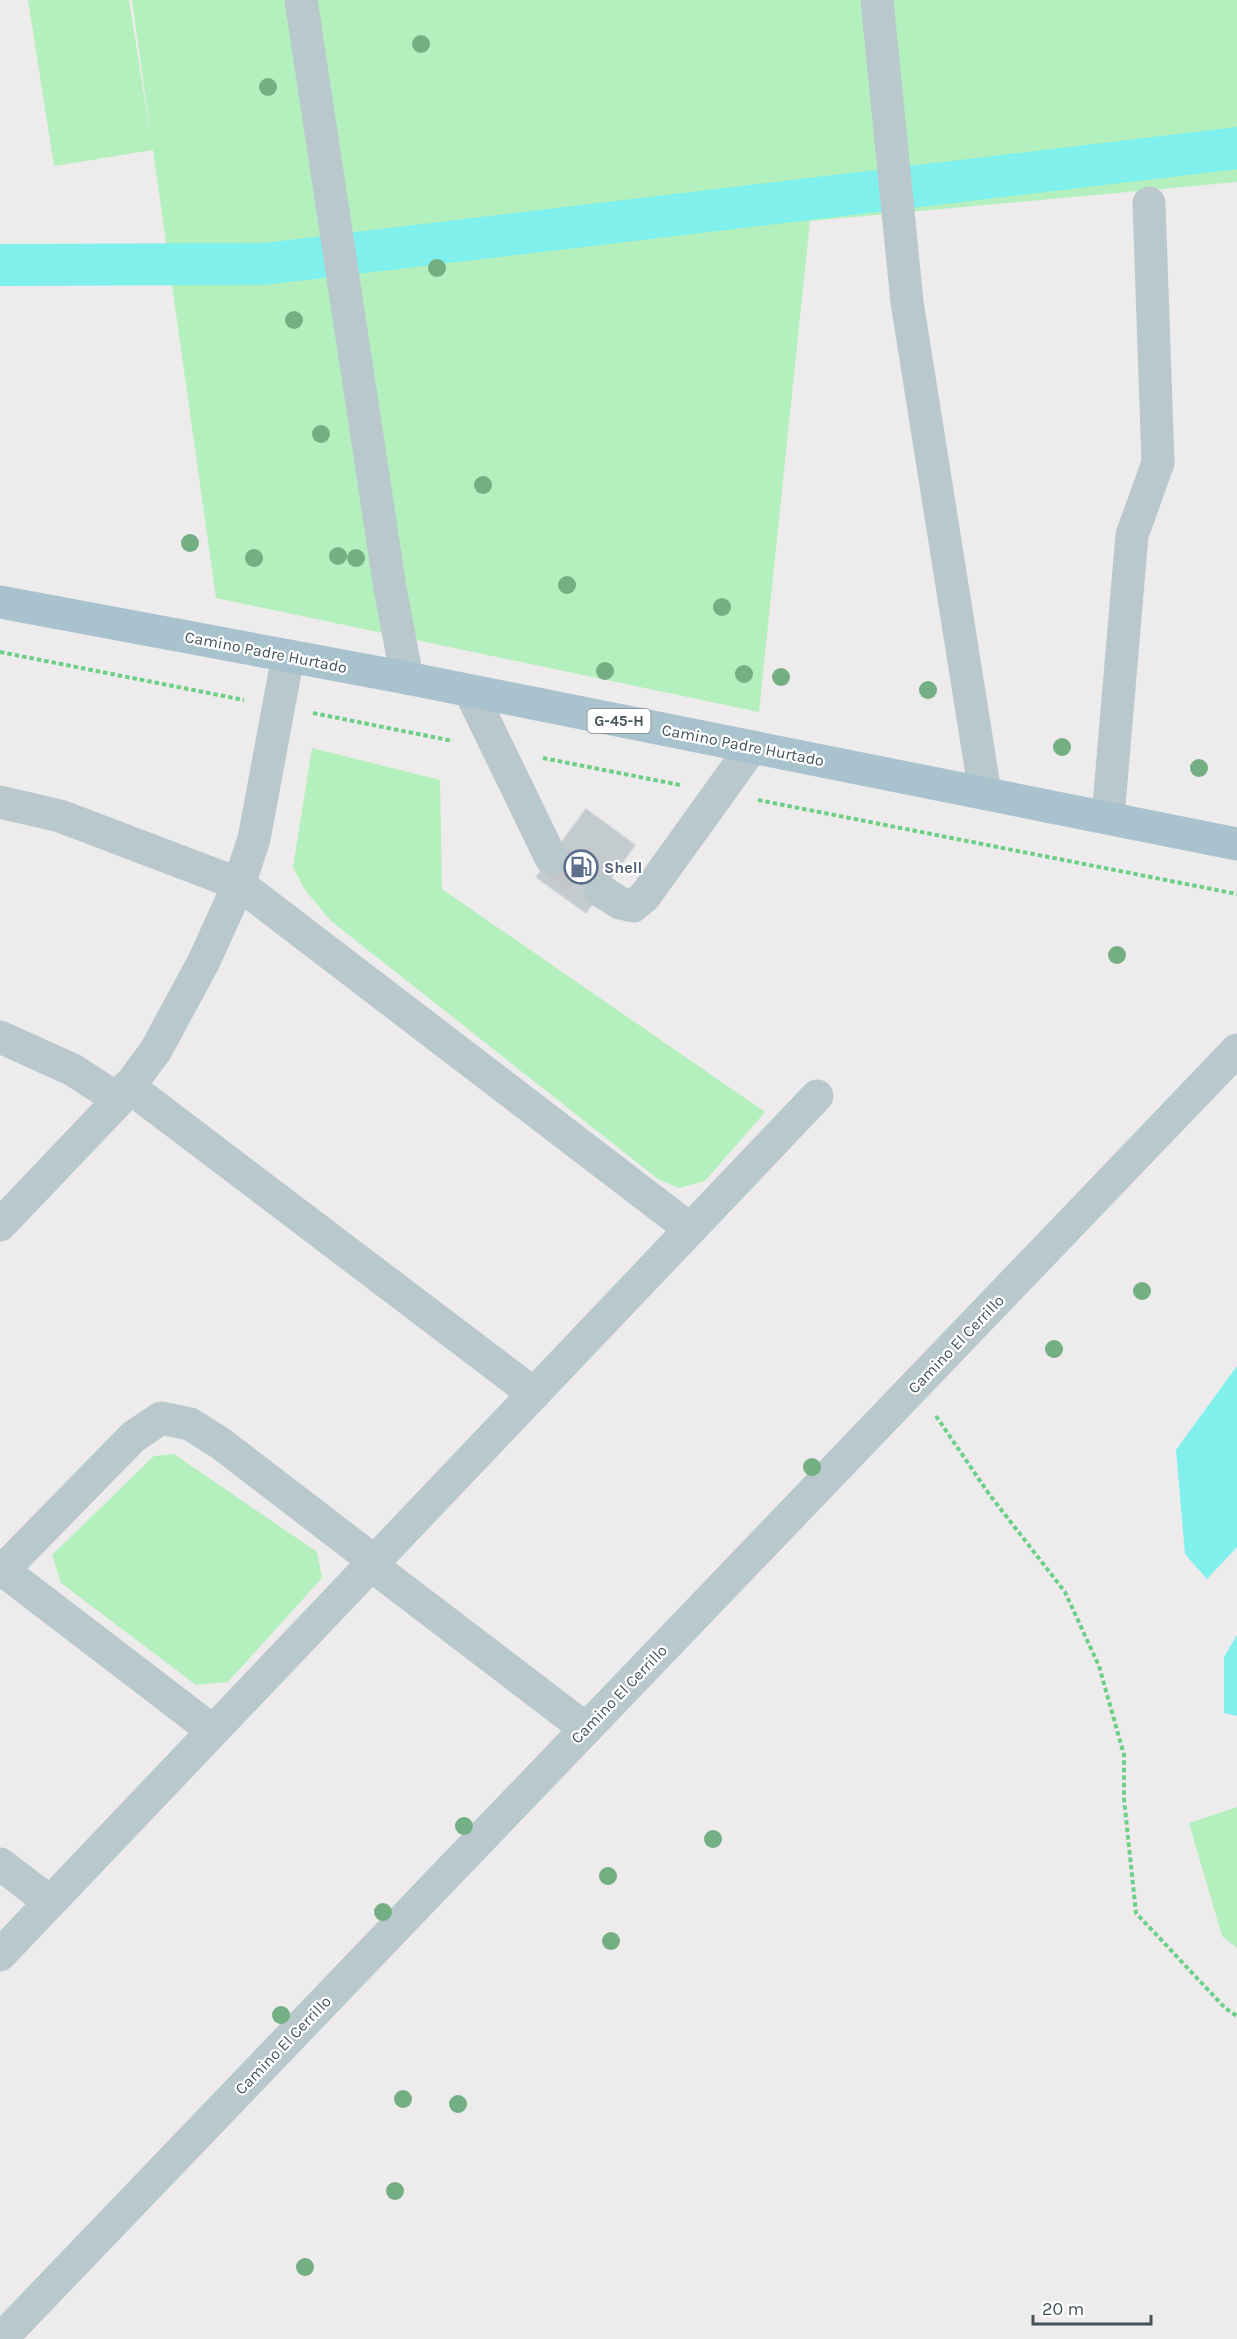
<svg xmlns="http://www.w3.org/2000/svg" width="1237" height="2339" viewBox="0 0 1237 2339" font-family="Karla,sans-serif">
<rect width="100%" height="100%" fill="#eeebec"/>
<!-- green -->
<g fill="#b4f0bd">
<polygon points="28,0 129,0 152,145 132,0 1237,0 1237,182 810,221 759,712 216,598 153,150 54,166"/>
<polygon points="312,748 440,780 442,889 765,1112 705,1181 679,1188 658,1179 331,921 305,890 293,867"/>
<polygon points="174,1454 317,1552 322,1578 228,1682 196,1685 61,1583 52,1555 154,1456"/>
<polygon points="1237,1807 1237,1948 1222,1936 1189,1823"/>
</g>
<!-- water -->
<g fill="#7ff0ec">
<polygon points="1237,1366 1237,1547 1207,1579 1185,1554 1176,1450"/>
<polygon points="1237,1635 1237,1716 1224,1713 1224,1657"/>
</g>
<g fill="none" stroke-linecap="round" stroke-linejoin="round">
<!-- canal -->
<polyline stroke="#7ff0ec" stroke-width="42" points="0,265 264,264 1237,148"/>
</g>
<!-- building -->
<polygon fill="#c4cbcf" stroke="#ced3d7" stroke-width="1.5" points="586,809 635,845 586,913 536,877"/>
<g fill="none" stroke-linecap="round" stroke-linejoin="round">
<!-- minor-tunnel -->
<polyline stroke="#c3c5c7" stroke-width="33" stroke-dasharray="33 16" stroke-linecap="butt" points="551,858 601,891"/>
<!-- path -->
<g stroke="#6bd086" stroke-width="4" stroke-dasharray="4.5 3" stroke-linecap="butt">
<polyline points="0,652 244,700"/>
<polyline points="313,713 453,741"/>
<polyline points="543,758 680,785"/>
<polyline points="758,800 1237,894"/>
<polyline points="936,1416 989,1494 1065,1592 1099,1666 1124,1755 1124,1799 1136,1913 1225,2008 1237,2016"/>
</g>
<!-- minor -->
<g stroke="#b8c8cc" stroke-width="33">
<polyline points="301,0 390,588 407,678"/>
<polyline points="877,0 907,302 985,793"/>
<polyline points="470,691 551,858"/>
<polyline points="0,802 60,816 239,884 690,1229"/>
<polyline points="1108,817 1132,535 1158,463 1149,203"/>
<polyline points="601,891 620,903 633,906 645,896 752,747"/>
<polyline points="0,1037 73,1070 119,1100"/>
<polyline points="128,1086 534,1394"/>
<polyline points="0,1225 119,1100 156,1050 204,961 239,884 254,839 288,656"/>
<polyline points="371,1565 586,1729"/>
<polyline points="0,1568 213,1731"/>
<polyline points="3,1570 133,1437 161,1418 190,1424 220,1443 374,1561"/>
<polyline points="0,1864 50,1902"/>
<polyline points="0,1955 817,1096"/>
<polyline points="1,2339 1237,1050"/>
</g>
<!-- major -->
<polyline stroke="#a8c3cd" stroke-width="33" points="0,602 407,678 1237,844"/>
</g>
<!-- trees -->
<g fill="#74ae83">
<circle cx="421" cy="44" r="9"/>
<circle cx="268" cy="87" r="9"/>
<circle cx="437" cy="268" r="9"/>
<circle cx="294" cy="320" r="9"/>
<circle cx="321" cy="434" r="9"/>
<circle cx="483" cy="485" r="9"/>
<circle cx="190" cy="543" r="9"/>
<circle cx="338" cy="556" r="9"/>
<circle cx="254" cy="558" r="9"/>
<circle cx="356" cy="558" r="9"/>
<circle cx="567" cy="585" r="9"/>
<circle cx="722" cy="607" r="9"/>
<circle cx="605" cy="671" r="9"/>
<circle cx="744" cy="674" r="9"/>
<circle cx="781" cy="677" r="9"/>
<circle cx="928" cy="690" r="9"/>
<circle cx="1062" cy="747" r="9"/>
<circle cx="1199" cy="768" r="9"/>
<circle cx="1117" cy="955" r="9"/>
<circle cx="1142" cy="1291" r="9"/>
<circle cx="1054" cy="1349" r="9"/>
<circle cx="812" cy="1467" r="9"/>
<circle cx="464" cy="1826" r="9"/>
<circle cx="713" cy="1839" r="9"/>
<circle cx="608" cy="1876" r="9"/>
<circle cx="383" cy="1912" r="9"/>
<circle cx="611" cy="1941" r="9"/>
<circle cx="281" cy="2015" r="9"/>
<circle cx="403" cy="2099" r="9"/>
<circle cx="458" cy="2104" r="9"/>
<circle cx="395" cy="2191" r="9"/>
<circle cx="305" cy="2267" r="9"/>
</g>
<!-- icons -->
<defs>
<symbol id="fuel-ring" viewBox="-11 -11 22 22"><circle r="9.5" fill="#fff" stroke="#5c6f8a" stroke-width="1.5"/><path d="M-5.5-6h7V0h2V4h1.3V-2.5L3-4.5l.8-.8L6-3V5H2.5V1h-1V6h-7ZM-4.2-4.7v3.2H.2V-4.7Z" fill="#5c6f8a"/></symbol>
</defs>
<g fill-rule="evenodd">
<use href="#fuel-ring" x="562" y="848" width="38" height="38"/>
</g>
<g text-anchor="middle" dominant-baseline="central" stroke-width="4.5" stroke-linejoin="round" paint-order="stroke">
<!-- shield labels -->
<rect fill="#fff" stroke="#7b878b" stroke-width="1.5" x="587.5" y="709" width="63" height="24" rx="4.5"/>
<g font-size="15" font-weight="bold" fill="#435459">
<text x="619" y="721">G-45-H</text>
</g>
<!-- street labels -->
<g font-size="16" fill="#435459" stroke="#fff">
<text transform="translate(266 652) rotate(11)">Camino Padre Hurtado</text>
<text transform="translate(743 745) rotate(11)">Camino Padre Hurtado</text>
<text transform="translate(956 1344) rotate(-46)">Camino El Cerrillo</text>
<text transform="translate(619 1694) rotate(-46)">Camino El Cerrillo</text>
<text transform="translate(283 2045) rotate(-46)">Camino El Cerrillo</text>
</g>
<!-- service labels -->
<g font-size="16" font-weight="bold" fill="#4e5e75" stroke="#fff" text-anchor="start">
<text x="604" y="867">Shell</text>
</g>
</g>
<!-- scale -->
<path d="M1033 2315v9h118v-9" fill="none" stroke="#435459" stroke-width="3"/>
<text x="1042" y="2315" font-size="18" fill="#435459" stroke="#ffffff" stroke-width="4.5" paint-order="stroke">20 m</text>
</svg>
